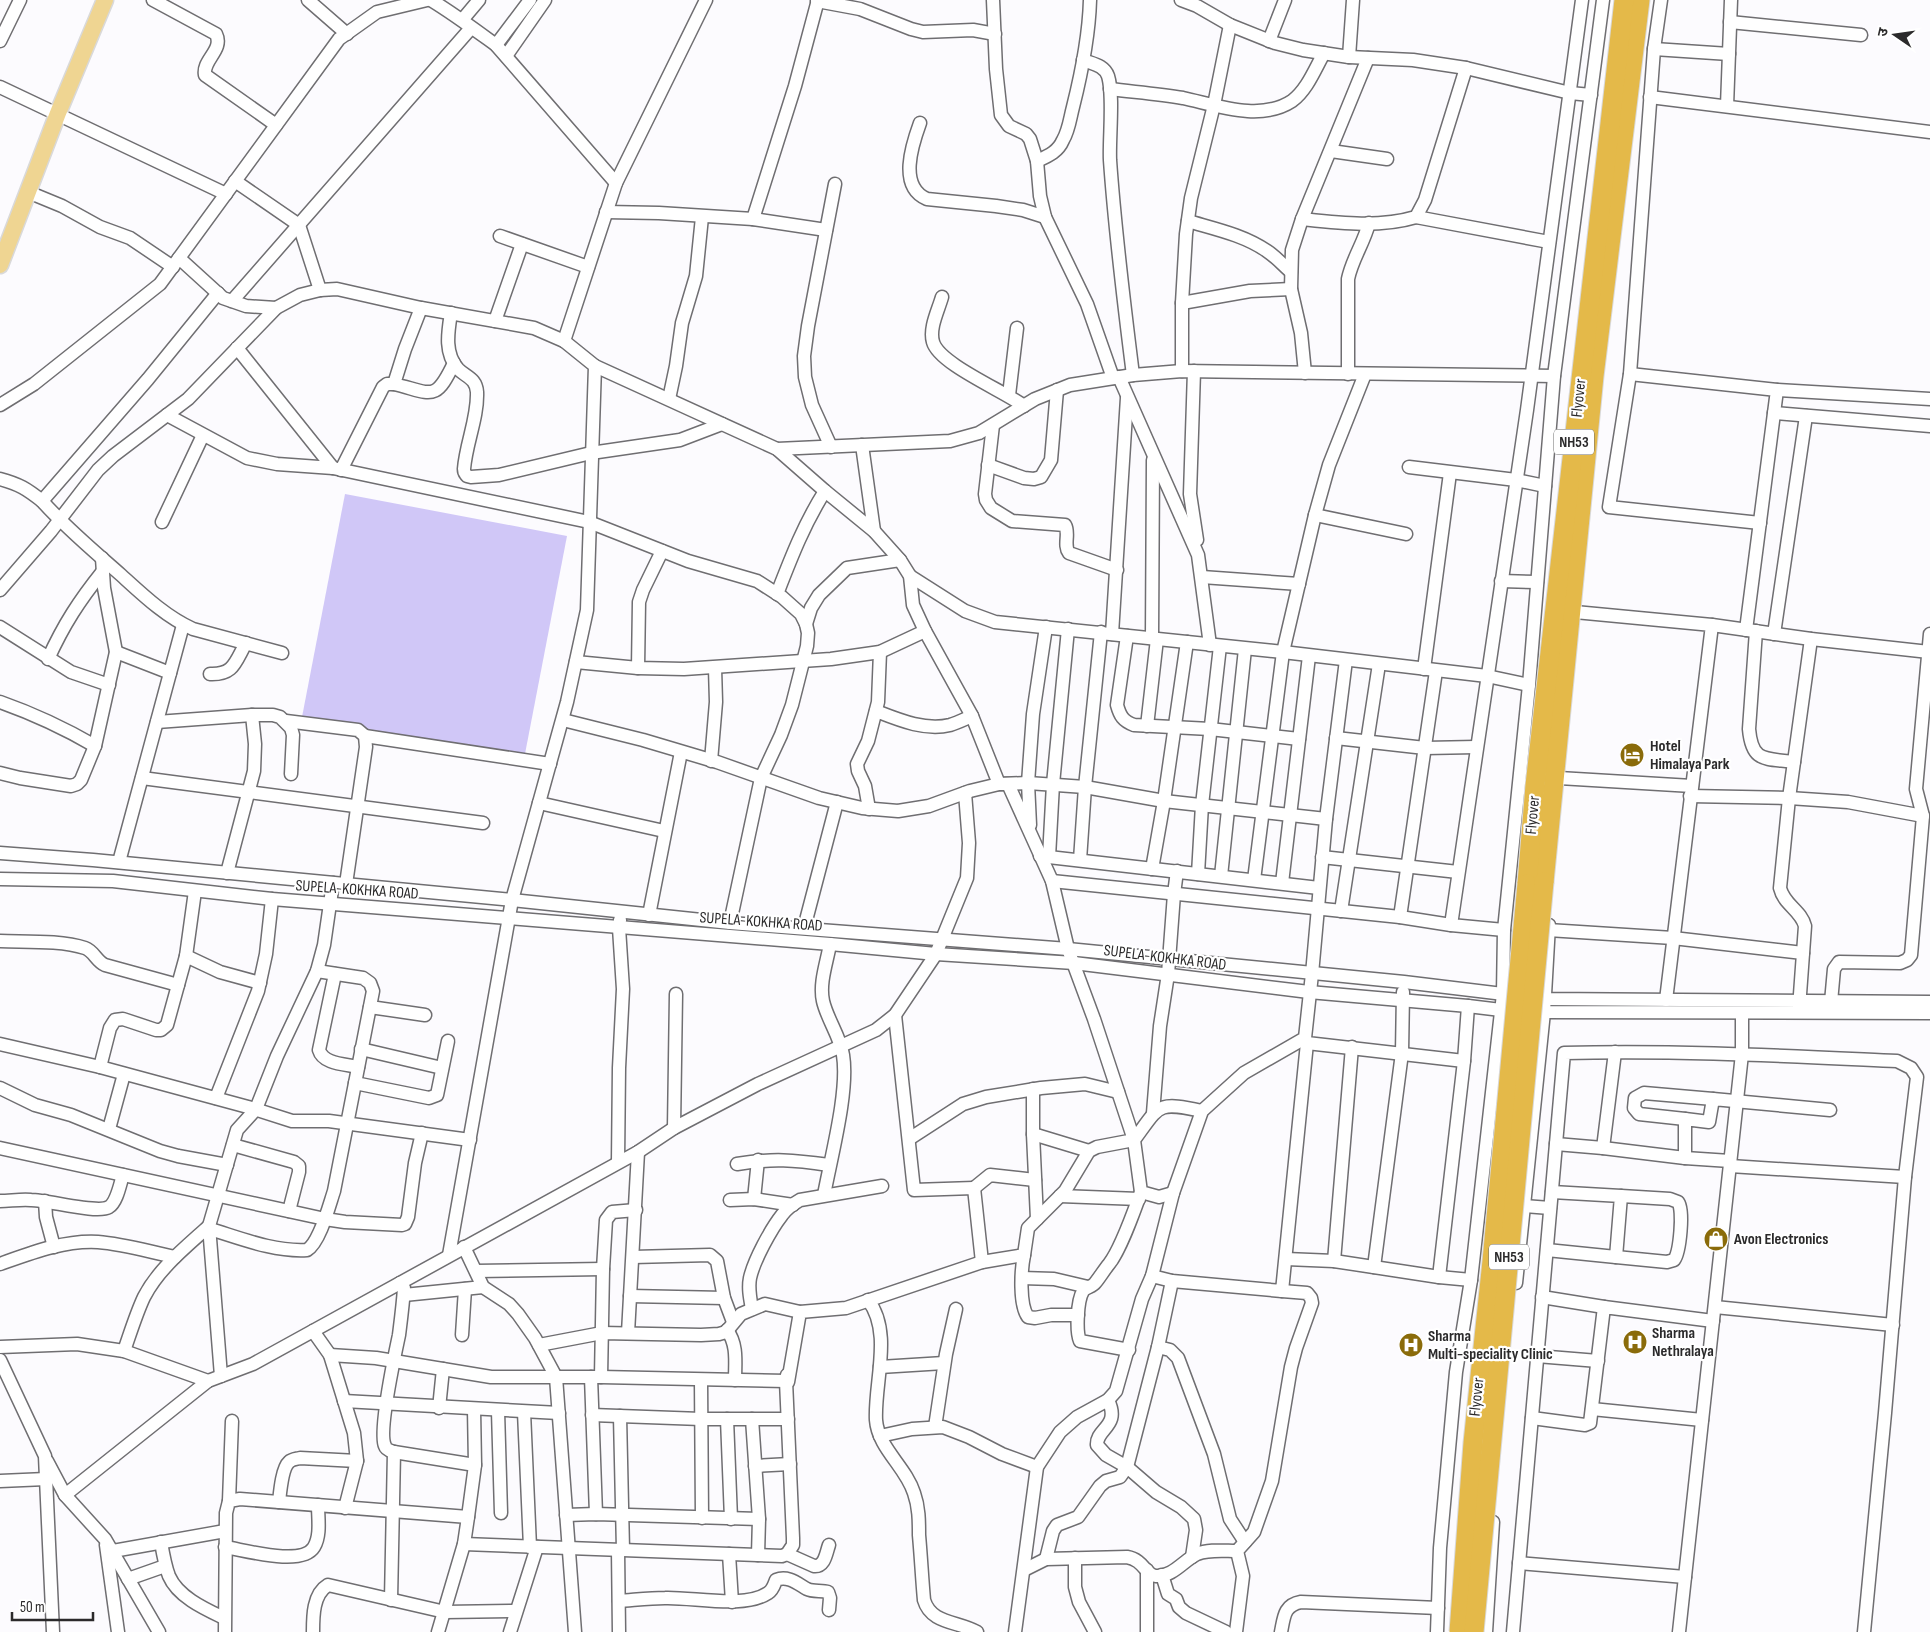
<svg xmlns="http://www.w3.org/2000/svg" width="1930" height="1632" viewBox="0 0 1930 1632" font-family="'Sofia Sans Condensed','Noto Sans Devanagari',sans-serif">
<rect width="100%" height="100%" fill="#fcfbfe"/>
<!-- water -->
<polygon fill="#d0c7f7" points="345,494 567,536 524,759 302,717"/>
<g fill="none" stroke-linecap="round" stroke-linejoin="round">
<defs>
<g id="minor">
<path d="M153,0L216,34C224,50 202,60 205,75L276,125"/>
<polyline points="308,0 347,34"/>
<path d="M431,0C454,14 474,29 496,45L616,183"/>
<polyline points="993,0 996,69 1001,115 1009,126 1026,134 1030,139 1037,161 1040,196 1045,217 1087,304 1113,378"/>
<polyline points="1181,0 1197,6 1230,25 1275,43 1303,50 1349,57 1413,60 1466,68 1570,93 1591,95"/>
<polyline points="1661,0 1654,49 1630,374 1609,507 1760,523"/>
<polyline points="817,1 860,9 911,29 923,32 973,30 995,34"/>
<polyline points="463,19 479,0"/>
<polyline points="1730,22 1861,35"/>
<polyline points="0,41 20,0"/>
<polyline points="1269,41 1285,0"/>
<polyline points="496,45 530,0"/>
<polyline points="1654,49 1729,54"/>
<polyline points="506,56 545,0"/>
<polyline points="1349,57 1353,0"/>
<path d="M1083,60C1093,64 1104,65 1108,76C1114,95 1109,138 1110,160C1115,232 1124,304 1133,375"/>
<polyline points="0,87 226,194"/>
<path d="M1110,89C1134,92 1159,94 1183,98C1216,105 1260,122 1292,101C1307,90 1315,69 1324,53"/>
<polyline points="1650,97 1930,132"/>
<polyline points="1727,106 1731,0"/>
<path d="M920,123C912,145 898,187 927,199L996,206L1023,210L1045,217"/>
<polyline points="1331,151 1387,159"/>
<path d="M1037,161C1048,156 1058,152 1063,140C1069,130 1070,118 1073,107C1082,71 1089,36 1090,0"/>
<polyline points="235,181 299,225 320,290"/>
<polyline points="28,192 62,206 100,227 130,238 173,267"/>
<polyline points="606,212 659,213 753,219 826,230"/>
<polyline points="1416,217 1549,242"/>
<polyline points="753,219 795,86 818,0"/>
<path d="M1302,219C1339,223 1379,228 1416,217L1425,200L1466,68"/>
<path d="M1188,221C1215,229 1244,235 1267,251C1276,257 1283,265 1291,272"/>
<polyline points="500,236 588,267"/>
<polyline points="179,258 223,298 246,306 276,308"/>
<path d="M218,293L148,379L42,501C66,528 94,551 121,575C143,595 166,617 193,629L282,653"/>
<path d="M942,297C938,311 929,328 933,342C939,364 1004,391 1024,406"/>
<polyline points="232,301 471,28"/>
<polyline points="1182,303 1250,291 1291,289"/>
<path d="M421,308L405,349L394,384C432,393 435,403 454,363"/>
<path d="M451,313C448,332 444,353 458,369C466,377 476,378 477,392C478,418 466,443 464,469C464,473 464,472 467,476L471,477L499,475L591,453L680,440L722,424"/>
<polyline points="495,321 522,244"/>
<polyline points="237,348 333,468"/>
<polyline points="595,366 777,449 825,491 874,531 900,560 910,576 913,605 925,631 972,716 999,784 1008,784 1052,881 1068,949 1094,1019 1134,1140 1097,1147 1089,1151 1065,1191 1028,1228 1024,1255 982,1262 846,1308 800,1312 788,1382"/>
<polyline points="1182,371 1182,303 1186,234 1191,198 1214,105 1230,25"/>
<polyline points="1194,371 1190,494 1197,540"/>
<polyline points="1305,373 1301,333 1291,289 1292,250 1302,219 1368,58"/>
<path d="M1348,374V279C1352,259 1364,243 1369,223"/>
<polyline points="1630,374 1777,390 1746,630"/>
<polyline points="1119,377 1198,555 1210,645"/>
<polyline points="1777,390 1930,399"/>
<polyline points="1009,395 1017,328"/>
<polyline points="669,399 676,366 682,323 696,276 702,217"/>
<polyline points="0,405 34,384 160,284 339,39 377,12 427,0"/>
<polyline points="1774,413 1930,426"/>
<polyline points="167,415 247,458 277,464 333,468 589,522 688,561 757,581 782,597 801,614 806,624 808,633 807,646 792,705 781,735 761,778 730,923"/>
<path d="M993,425L985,494L986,500L991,508L1012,521L1065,525C1070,533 1063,545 1069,553L1117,570"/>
<polyline points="862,445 874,531"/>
<polyline points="831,447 812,405 805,377 804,356 808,326 835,184"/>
<polyline points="777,449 950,441 979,433 1035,399 1070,385 1133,375 1182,371 1554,376"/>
<polyline points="988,465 1024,478 1034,479 1041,477 1051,460 1057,390"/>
<polyline points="1409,467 1516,480 1545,486"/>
<polyline points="341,470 383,387 387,384 394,384"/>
<path d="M0,479C19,484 27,489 42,501"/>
<polyline points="1315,515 1406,534"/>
<polyline points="162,522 203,435"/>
<polyline points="910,576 965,611 995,622 1283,652 1487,676 1529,685"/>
<polyline points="1202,577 1299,584"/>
<polyline points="1501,581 1537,582"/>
<polyline points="0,590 51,531 98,470 113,456 188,399 276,308 300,295 320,290 337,289 421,308 534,328 564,341"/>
<path d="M777,594C791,558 804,524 825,491"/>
<polyline points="1575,612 1712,625 1666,1000"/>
<polyline points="806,624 811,608 819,595 847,568 900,560"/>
<polyline points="1712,625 1811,639 1929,652"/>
<polyline points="0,627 71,672 109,685"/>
<path d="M1756,631L1749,729C1752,763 1765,758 1794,762"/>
<polyline points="1112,634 1127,398"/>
<polyline points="1774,634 1806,416"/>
<path d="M1127,636L1117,705C1120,716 1123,721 1134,725L1210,729L1299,739"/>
<polyline points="1152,638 1153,460"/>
<polyline points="116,652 170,673"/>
<path d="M48,659C64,624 79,601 103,571"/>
<polyline points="576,662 638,668 684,669 831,659 880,652 925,631"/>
<polyline points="638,668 639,602 643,590 662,551"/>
<polyline points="1424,669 1450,473"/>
<path d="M210,674C234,675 235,662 246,643"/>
<path d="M0,702C34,714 64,728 95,746"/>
<path d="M876,711C899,720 925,731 950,725C957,723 965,719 972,716"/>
<polyline points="563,720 643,740 717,762 819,798 862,808 898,811 929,806 970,791 999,784 1028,783 1085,787 1164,801 1326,819"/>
<polyline points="286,721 358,730 365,736 366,747 346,884"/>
<polyline points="157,722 252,715 273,715 280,717 291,728 293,735 291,774"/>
<polyline points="1147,726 1157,639"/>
<polyline points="365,736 550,764"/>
<polyline points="1336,738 1425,748 1476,747"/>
<polyline points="711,761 716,702 715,668"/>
<polyline points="0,773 20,778 71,786 77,784 81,780 95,746 116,652 104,588 102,558"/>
<polyline points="142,778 483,823"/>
<polyline points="1559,778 1692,786"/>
<polyline points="1690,796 1789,798 1848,802 1923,816"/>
<polyline points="539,803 664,831"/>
<polyline points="869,809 865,786 858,771 857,764 868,741 878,702 880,652"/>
<polyline points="1030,825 1028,783 1033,714 1046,627"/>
<polyline points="0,853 93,860 512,900 730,923 1068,949 1404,982 1545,999 1930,1002"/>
<polyline points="1040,856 1319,888"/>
<polyline points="1049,857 1053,784 1068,629"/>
<polyline points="1322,857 1458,872"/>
<polyline points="1080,860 1085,787 1101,632"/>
<polyline points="119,862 183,625"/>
<polyline points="1152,869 1164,801 1187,642"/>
<polyline points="227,873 254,771 255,744 252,715"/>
<polyline points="1198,874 1202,805 1220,646"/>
<polyline points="1221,876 1245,649"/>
<polyline points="0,879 113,881 272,899 830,944 936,954 1074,963 1309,992 1468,1006 1501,1010 1518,1010 1544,1012 1930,1013"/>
<polyline points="1254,880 1283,652 1315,515 1329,465 1365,374"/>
<polyline points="1052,881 1400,917 1451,925"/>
<polyline points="1282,883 1309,656"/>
<polyline points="1341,911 1379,664"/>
<polyline points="649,915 681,752"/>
<polyline points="1400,917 1436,671"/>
<polyline points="804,928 837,802"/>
<polyline points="1504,930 1451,925 1527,410 1582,0"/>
<polyline points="1548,930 1673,938 1803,953"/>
<path d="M0,941C25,942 61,940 85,948C94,951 96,961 105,965L178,985"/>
<polyline points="186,956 220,972 260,983"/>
<path d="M335,974L319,1050C323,1064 345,1064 358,1067"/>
<polyline points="1831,1002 1834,969 1839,962 1900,963 1907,960 1911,955 1923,816 1916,789 1930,634"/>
<polyline points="370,1007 425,1015"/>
<path d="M1799,1008L1805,926C1801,910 1784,905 1780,888L1789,798L1811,639"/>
<polyline points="895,1015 914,1190 974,1188 982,1262"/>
<polyline points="1305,1038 1307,1043 1464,1061"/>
<polyline points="0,1044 100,1067 248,1107 292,1121 329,1121 470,1140"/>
<polyline points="361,1049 442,1068"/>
<polyline points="1615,1052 1603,1148 1685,1158 1685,1119 1709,1122 1713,1099 1830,1110"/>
<polyline points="100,1067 110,1028 115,1020 123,1019 156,1030 161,1030 167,1025 186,956 195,891"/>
<polyline points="355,1083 429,1098 437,1095 448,1041"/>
<polyline points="0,1088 35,1105 71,1115 160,1151 178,1156 227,1165"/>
<polyline points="1033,1089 1033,1134 1037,1219"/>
<polyline points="216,1098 258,991 266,954 272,899"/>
<polyline points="1153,1113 1160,1026 1168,974 1174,894 1177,871"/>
<polyline points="1685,1119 1639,1114 1634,1108 1635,1098 1644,1093 1713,1099"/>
<polyline points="674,1128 676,994"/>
<polyline points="109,1129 124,1074"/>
<polyline points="1033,1134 1089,1151"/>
<polyline points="909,1139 963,1104 986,1097 1041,1088 1085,1084 1118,1092"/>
<polyline points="1556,1144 1603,1148"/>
<polyline points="233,1145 294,1162 299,1166 299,1172 289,1211"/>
<polyline points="0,1148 325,1219 345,1222 402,1225 405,1224 408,1217 415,1163 422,1133"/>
<polyline points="1685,1158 1730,1161"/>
<polyline points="618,1162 619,1068 623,989 619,928 620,920"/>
<path d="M737,1164C773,1158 794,1160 829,1165"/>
<polyline points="1730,1166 1905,1177"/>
<polyline points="974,1188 990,1175 1035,1180"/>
<path d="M1173,1193L1159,1197L1141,1192L1134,1140C1160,1105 1156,1101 1202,1111"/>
<path d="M824,1195C831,1157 849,1091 843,1055C840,1036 827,1019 823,1001C819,983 827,962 830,944"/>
<polyline points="1060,1196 1139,1199"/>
<polyline points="754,1199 758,1160"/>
<polyline points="730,1200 754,1199 793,1205"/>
<path d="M0,1201C10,1201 21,1199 31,1200C48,1200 97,1214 109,1207C117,1202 120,1184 123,1175"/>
<polyline points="45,1201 46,1217 54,1247"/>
<polyline points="1524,1206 1550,1208"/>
<path d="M210,1229C240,1238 274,1252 307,1250C320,1242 329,1206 334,1191L373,991L370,983L363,978L317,971"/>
<polyline points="464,1247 483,1287 509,1304 518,1314 535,1338 556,1377 575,1632"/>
<polyline points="1547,1250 1616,1257 1621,1196 1552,1192"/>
<polyline points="449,1255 512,900 567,702 587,610 595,366 564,341 616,183 706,0"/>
<path d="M1024,1255C1021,1270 1019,1305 1028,1317L1035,1318L1051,1315H1078"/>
<polyline points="633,1257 710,1255 717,1261 724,1298 733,1322"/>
<path d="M1616,1257L1667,1262L1674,1260C1680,1252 1684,1210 1678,1202L1670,1199L1621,1196"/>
<polyline points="1286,1259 1334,1261 1439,1277 1471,1280"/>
<polyline points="1334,1261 1352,1047"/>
<path d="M0,1264C31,1253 64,1240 98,1242C124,1244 150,1252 175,1257"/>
<polyline points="1374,1267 1402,1053 1403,992"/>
<polyline points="476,1271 603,1269"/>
<polyline points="1152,1276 1172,1281 1282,1291 1307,1043"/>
<polyline points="1439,1277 1464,1061 1468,1006"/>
<polyline points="1022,1278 1054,1279 1088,1287"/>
<path d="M400,1283L404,1288C403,1304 401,1319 399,1335C395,1354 378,1432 385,1446C386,1450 391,1451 394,1452L475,1465"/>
<polyline points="1516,1283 1544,1012 1549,925"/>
<polyline points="404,1295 483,1287"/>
<polyline points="630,1296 724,1298"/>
<polyline points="1542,1297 1604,1307"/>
<path d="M868,1300C893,1332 874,1383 876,1420C878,1448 906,1467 914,1493C919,1507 919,1521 919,1535C921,1557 922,1578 924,1600C931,1624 958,1621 977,1632"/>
<polyline points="1715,1307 1893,1325"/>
<path d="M752,1309C750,1298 748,1288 750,1278C754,1260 771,1229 782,1215C787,1208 793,1204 800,1200L882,1186"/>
<path d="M727,1330C738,1345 735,1363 735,1380"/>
<polyline points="313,1331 330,1355 354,1433 357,1461 345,1508"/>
<polyline points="628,1333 638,1152"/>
<polyline points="462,1335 465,1289"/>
<polyline points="539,1345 602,1333 701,1335 719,1334 726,1332 741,1314 765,1304 800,1312"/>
<polyline points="0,1347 77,1344 124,1351 208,1381"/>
<polyline points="1158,1347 1170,1350 1178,1358 1214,1454 1230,1519 1245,1542"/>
<path d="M1129,1350L1080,1341C1076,1332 1077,1301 1083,1291C1086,1287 1092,1287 1095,1283C1100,1277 1104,1270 1109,1264C1121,1249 1134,1211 1141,1192"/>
<path d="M124,1351C130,1334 136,1314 144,1297C159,1268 186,1247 209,1226"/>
<polyline points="330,1355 376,1358 491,1377 601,1377 786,1381"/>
<polyline points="1537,1356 1598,1361"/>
<polyline points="0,1360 45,1456 53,1632"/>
<polyline points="880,1367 944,1363"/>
<polyline points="221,1376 209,1226 237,1130 256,1109 277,1056 317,971 324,945 333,883"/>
<polyline points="591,1377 596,1514"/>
<polyline points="601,1377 603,1269 606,1220 612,1212 636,1210"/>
<polyline points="701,1380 702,1518"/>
<path d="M1108,1400C1121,1427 1096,1428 1097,1445L1106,1455L1127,1467L1156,1492L1181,1507L1194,1519L1196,1530L1192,1557"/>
<polyline points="344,1401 559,1413"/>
<polyline points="439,1408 443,1369"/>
<polyline points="1592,1409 1702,1420"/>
<polyline points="498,1411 501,1513"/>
<polyline points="524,1412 530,1547"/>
<polyline points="592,1415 701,1419 788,1419"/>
<polyline points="620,1416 623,1550"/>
<polyline points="1532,1418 1585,1425 1590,1423 1604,1307 1713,1321"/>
<polyline points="727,1419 731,1519"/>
<polyline points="752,1419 759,1519 758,1555"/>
<polyline points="935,1427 946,1354 956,1309"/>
<polyline points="880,1436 912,1429 943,1427 969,1437 1002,1454 1037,1467"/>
<polyline points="47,1461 65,1495 105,1539 159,1632"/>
<polyline points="755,1466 790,1464"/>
<polyline points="0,1481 46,1479"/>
<polyline points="65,1495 208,1381 253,1364 638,1152 674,1128 758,1084 876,1030 895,1015 936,954 967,878 969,843 965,793"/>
<polyline points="229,1501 232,1421"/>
<path d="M279,1502C280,1493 282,1468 289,1462C292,1459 297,1459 300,1458L357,1461"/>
<polyline points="566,1515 596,1514 759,1519"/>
<polyline points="468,1517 475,1465 474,1409"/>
<path d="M161,1542C163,1554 165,1566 169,1576C178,1597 205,1609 224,1618"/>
<polyline points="464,1544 782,1556 787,1554 793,1545 793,1538 786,1381 787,1375"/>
<polyline points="106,1545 118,1632"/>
<path d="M225,1547C245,1550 302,1567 314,1547C321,1535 318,1519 318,1505"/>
<polyline points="618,1550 619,1632"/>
<polyline points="113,1551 225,1531"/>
<polyline points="729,1554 732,1602"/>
<path d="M787,1554L814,1566C825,1567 826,1553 829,1545"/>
<polyline points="1075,1558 1075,1587 1079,1602 1095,1632"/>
<polyline points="1046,1559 1053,1531 1057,1525 1078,1517 1100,1486 1106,1481 1120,1477 1127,1467 1158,1347 1172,1281"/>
<polyline points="1519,1563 1685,1577"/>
<path d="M1024,1570L1046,1559L1127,1557C1144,1560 1145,1575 1156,1576C1173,1577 1184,1560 1197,1554C1209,1549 1224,1551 1237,1551"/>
<polyline points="1147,1570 1147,1632"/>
<polyline points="1162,1575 1168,1594 1176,1599 1179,1607 1186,1613 1226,1632"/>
<polyline points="128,1579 165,1566"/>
<polyline points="391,1600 394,1452"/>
<path d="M619,1601C634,1600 650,1598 665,1598C694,1597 744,1609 768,1593C773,1590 774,1585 776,1580C788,1575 798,1584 807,1589C813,1592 822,1590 828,1592L830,1598L829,1610"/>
<polyline points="225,1632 226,1513 229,1501 240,1499 468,1517 464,1544 438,1632"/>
<path d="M313,1632C313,1616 313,1594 328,1585L445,1612L516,1611"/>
<polyline points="510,1632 537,1547"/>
<polyline points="1015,1632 1037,1467 1060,1432 1077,1417 1108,1400 1116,1391 1142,1299 1152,1276 1173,1193 1202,1111 1244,1073 1305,1038 1312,974 1326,819 1346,660"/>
<polyline points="1236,1632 1243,1576 1237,1551 1254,1532 1272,1481 1291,1367 1296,1348 1312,1303 1311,1298 1307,1293 1282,1291"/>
<path d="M1281,1632C1284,1617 1284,1605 1301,1602L1438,1608"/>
<polyline points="1437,1632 1440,1548 1456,1372 1471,1280 1503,994 1504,930 1529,685 1554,376 1603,0"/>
<polyline points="1486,1632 1493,1522"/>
<path d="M1513,1632L1564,1053C1675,1050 1786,1056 1897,1061L1911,1068L1917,1077L1905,1177L1885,1413L1864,1632"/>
<polyline points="1679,1632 1742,1054 1742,1013"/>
</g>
<polyline id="major" points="0,265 58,113 105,0"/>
<g id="highway">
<polyline points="1544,882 1594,376 1640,0"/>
<polyline points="1527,884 1535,785 1624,0"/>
</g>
</defs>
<!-- minor casing -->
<use href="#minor" stroke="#6f6e71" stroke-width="15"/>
<!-- major casing -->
<use href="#major" stroke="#d9d9d9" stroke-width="19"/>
<!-- highway casing -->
<use href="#highway" stroke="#d9d9d9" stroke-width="21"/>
<!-- minor -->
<use href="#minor" stroke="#fff" stroke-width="12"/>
<!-- major -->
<use href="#major" stroke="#efd592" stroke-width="16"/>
<!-- highway -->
<use href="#highway" stroke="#e4b949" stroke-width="19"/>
<defs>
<g id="highway-bridge">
<polyline points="1459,1632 1473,1443 1492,1261 1527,884"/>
<polyline points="1474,1632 1544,882"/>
</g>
</defs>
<!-- highway-bridge casing -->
<use href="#highway-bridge" stroke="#d9d9d9" stroke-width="21" stroke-linecap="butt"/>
<!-- highway-bridge -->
<use href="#highway-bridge" stroke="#e4b949" stroke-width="19"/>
</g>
<!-- icons -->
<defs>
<symbol id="hotel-disc" viewBox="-11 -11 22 22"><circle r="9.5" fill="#8a6b0a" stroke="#fff"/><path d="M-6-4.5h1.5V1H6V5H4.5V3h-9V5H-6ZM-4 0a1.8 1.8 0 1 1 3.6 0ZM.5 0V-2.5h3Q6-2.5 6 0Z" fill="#fff"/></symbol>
<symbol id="shop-disc" viewBox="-11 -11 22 22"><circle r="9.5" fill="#8a6b0a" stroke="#fff"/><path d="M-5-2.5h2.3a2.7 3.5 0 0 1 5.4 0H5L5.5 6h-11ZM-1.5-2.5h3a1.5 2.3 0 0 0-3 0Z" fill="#fff"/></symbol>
<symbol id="hospital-disc" viewBox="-11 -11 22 22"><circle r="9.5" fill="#8a6b0a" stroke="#fff"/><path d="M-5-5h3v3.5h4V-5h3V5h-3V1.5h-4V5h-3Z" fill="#fff"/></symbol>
</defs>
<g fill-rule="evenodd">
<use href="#hotel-disc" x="1618" y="741" width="28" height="28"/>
<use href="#shop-disc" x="1702" y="1225" width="28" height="28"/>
<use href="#hospital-disc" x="1621" y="1328" width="28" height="28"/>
<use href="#hospital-disc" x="1397" y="1331" width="28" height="28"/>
</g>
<g text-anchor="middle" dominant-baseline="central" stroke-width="4.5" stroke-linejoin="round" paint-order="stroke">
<!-- shield labels -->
<g fill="#fff" stroke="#6b6a6b" stroke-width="1">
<rect x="1554" y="429.5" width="40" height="25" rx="4"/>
<rect x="1489" y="1244.5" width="40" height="25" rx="4"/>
</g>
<g font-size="15" font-weight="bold" fill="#2b2a2b">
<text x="1574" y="442">NH53</text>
<text x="1509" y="1257">NH53</text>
</g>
<!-- street labels -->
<g font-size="16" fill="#2b2a2b" stroke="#fff">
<text transform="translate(1579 398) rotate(-84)">Flyover</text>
<text transform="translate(1533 815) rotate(-85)">Flyover</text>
<text transform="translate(357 890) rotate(4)">SUPELA-KOKHKA ROAD</text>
<text transform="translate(761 922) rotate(4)">SUPELA-KOKHKA ROAD</text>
<text transform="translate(1165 958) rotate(7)">SUPELA-KOKHKA ROAD</text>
<text transform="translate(1477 1397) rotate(-84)">Flyover</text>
</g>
<!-- poi labels -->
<g font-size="16" font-weight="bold" fill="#2b2a2b" stroke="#fff" text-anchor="start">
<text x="1650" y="746">Hotel<tspan x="1650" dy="18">Himalaya Park</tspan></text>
<text x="1734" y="1239">Avon Electronics</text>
<text x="1652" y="1333">Sharma<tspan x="1652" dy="18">Nethralaya</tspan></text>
<text x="1428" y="1336">Sharma<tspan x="1428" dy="18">Multi-speciality Clinic</tspan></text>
</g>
</g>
<!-- north arrow -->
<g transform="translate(1895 35) rotate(283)" stroke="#ffffff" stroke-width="4" paint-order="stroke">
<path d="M0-4L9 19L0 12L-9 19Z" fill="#2b2a2b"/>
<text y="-8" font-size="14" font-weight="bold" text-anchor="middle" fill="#2b2a2b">उ</text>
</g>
<!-- scale -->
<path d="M12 1612v8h81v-8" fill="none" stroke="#2b2a2b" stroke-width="2.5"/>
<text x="20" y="1612" font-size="15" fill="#2b2a2b" stroke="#ffffff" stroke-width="4" paint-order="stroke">50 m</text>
</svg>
